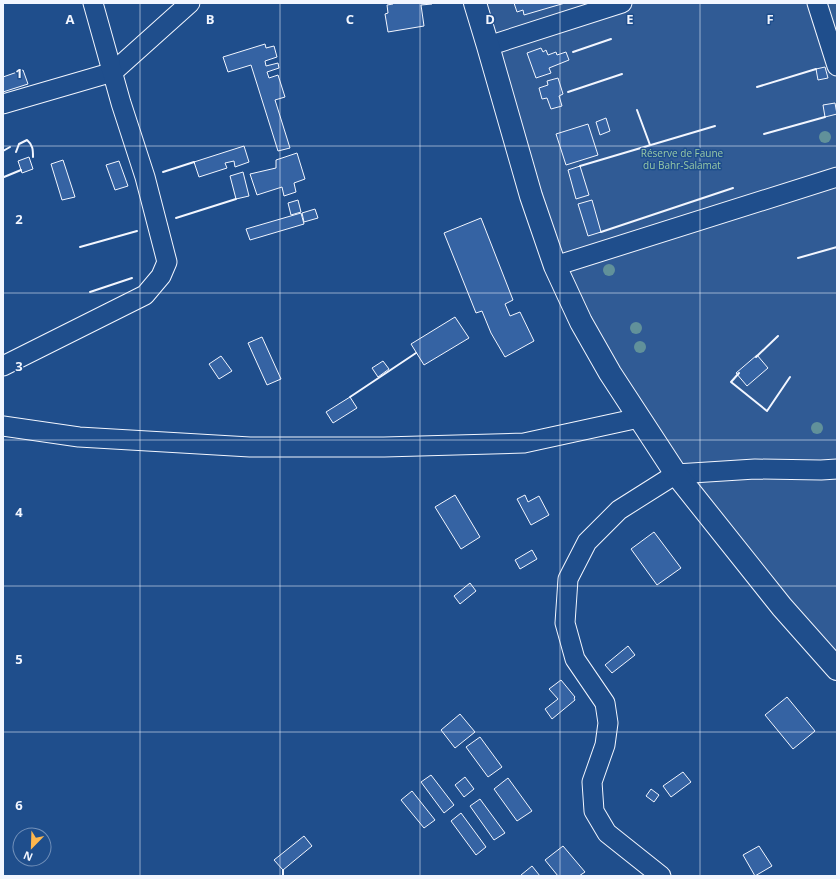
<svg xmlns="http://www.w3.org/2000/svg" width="840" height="879" viewBox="0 0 840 879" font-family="'Open Sans',sans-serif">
<rect width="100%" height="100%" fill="#1f4e8c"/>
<!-- built -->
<polygon fill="#305b95" stroke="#a8bbd7" points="475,3 837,3 837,670 782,607 581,322"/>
<!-- building -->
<g fill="#3563a3" stroke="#f2f6ff">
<polygon points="392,3 432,3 432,4 421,5 424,26 388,32 385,14 388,13 387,5 393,4"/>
<polygon points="514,3 565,3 524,15 523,10 517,12"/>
<polygon points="265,44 266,48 274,46 277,57 265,61 266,66 278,63 279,68 267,72 269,78 278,75 285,97 275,100 290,148 278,151 251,65 228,72 223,57"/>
<polygon points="541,48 543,52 546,50 548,55 556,52 557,55 566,52 569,60 549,68 551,73 536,78 527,53"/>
<polygon points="825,67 828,78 818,80 816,69"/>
<polygon points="23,70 28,84 3,92 3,77"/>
<polygon points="558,78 563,94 559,96 562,106 551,109 547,98 542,99 539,88 548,85 547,81"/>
<polygon points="835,103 837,114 825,117 823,105"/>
<polygon points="606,118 610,131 600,135 596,122"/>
<polygon points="588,124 598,155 566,165 556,134"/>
<polygon points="244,146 249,162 235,167 234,161 225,163 227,168 199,177 194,162"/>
<polygon points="297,153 305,179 294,183 296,192 284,196 282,187 257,195 250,174 276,168 276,160"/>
<polygon points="29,157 33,169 22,173 18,161"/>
<polygon points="63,160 75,197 62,200 51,164"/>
<polygon points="119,161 128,186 115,190 106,165"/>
<polygon points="580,166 589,195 576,199 568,170"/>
<polygon points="243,172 249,196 236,199 230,176"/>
<polygon points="298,200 301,212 291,215 288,203"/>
<polygon points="592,200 601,232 588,236 578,204"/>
<polygon points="315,209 318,218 304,222 302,213"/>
<polygon points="301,213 304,224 250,240 246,229"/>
<polygon points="481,218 513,300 505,304 510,316 520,312 534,341 505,357 491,333 482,311 476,313 444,233"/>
<polygon points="455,317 469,338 424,365 411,344"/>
<polygon points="262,337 281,379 267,385 248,343"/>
<polygon points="757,355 768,368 747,386 736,373"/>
<polygon points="221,356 232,371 219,379 209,364"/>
<polygon points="383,361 389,369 378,377 372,368"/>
<polygon points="350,397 357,408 333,423 326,412"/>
<polygon points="455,495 480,537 461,549 435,507"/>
<polygon points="525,495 528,502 539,496 549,515 531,525 517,499"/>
<polygon points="654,532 681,568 657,585 631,549"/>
<polygon points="532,550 537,559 520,569 515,560"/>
<polygon points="470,583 476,591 460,604 454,596"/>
<polygon points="628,646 635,655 612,673 605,665"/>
<polygon points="561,680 575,697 574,698 575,700 552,719 545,709 558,699 549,689"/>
<polygon points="787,697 815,731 793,749 765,715"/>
<polygon points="460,714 475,732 455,748 441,730"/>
<polygon points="480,737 502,767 488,777 466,747"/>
<polygon points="683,772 691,782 671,797 663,786"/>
<polygon points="431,775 454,805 444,813 421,782"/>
<polygon points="465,777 474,789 464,797 455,785"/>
<polygon points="508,778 532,811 517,821 494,789"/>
<polygon points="651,789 659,795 654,802 646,796"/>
<polygon points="412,791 435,820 424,828 401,800"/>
<polygon points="480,799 505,833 494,840 470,806"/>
<polygon points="461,813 486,847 476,855 451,821"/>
<polygon points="304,836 312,846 283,870 274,860"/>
<polygon points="563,846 585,872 579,876 558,876 545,860"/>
<polygon points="759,846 772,866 755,876 743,855"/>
<polygon points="532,866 540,876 522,876 521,875"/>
</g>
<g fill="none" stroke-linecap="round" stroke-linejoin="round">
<defs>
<g id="minor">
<polyline points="817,3 837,66"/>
<polyline points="488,46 622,3"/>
<polyline points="3,104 113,72 190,3"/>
<polyline points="555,266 837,177"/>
<polyline points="3,366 145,295 161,276 167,262 145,177 121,103 93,3"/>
<polyline points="3,426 79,437 250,447 384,447 524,443 639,418"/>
<polyline points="661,876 607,833 594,811 592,782 605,745 608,723 605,703 575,659 565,623 568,579 587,542 619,510 676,474 755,469 821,470 837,469"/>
</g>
<polyline id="major" points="475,3 488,46 531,196 555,266 581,322 610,373 676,474 782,607 837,669"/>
</defs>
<!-- minor casing -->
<use href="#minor" stroke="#f2f6ff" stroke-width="21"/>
<!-- major casing -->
<use href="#major" stroke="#f2f6ff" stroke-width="24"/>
<!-- minor -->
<use href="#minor" stroke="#1f4e8c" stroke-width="19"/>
<!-- major -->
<use href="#major" stroke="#1f4e8c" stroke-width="22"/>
<!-- wall -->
<g stroke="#f2f6ff" stroke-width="2">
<polyline points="573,52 611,39"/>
<polyline points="757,87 816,69"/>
<polyline points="568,92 622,74"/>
<polyline points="637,110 650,145"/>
<polyline points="764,134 825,117"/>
<polyline points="3,151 10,147"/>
<path d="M16,152L19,144L27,140C33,145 33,150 33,157"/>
<polyline points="580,166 715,126"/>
<polyline points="163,172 194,162"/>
<polyline points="4,177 21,170"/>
<polyline points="176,218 236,199"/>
<polyline points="601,232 733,188"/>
<polyline points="80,247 137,231"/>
<polyline points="798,258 837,247"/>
<polyline points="90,292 132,278"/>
<polyline points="756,357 778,336"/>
<polyline points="739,373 731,382 767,411 790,377"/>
<polyline points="350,397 416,353"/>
<polyline points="283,870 283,876"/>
</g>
</g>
<!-- trees -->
<g fill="#61919a">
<circle cx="825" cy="137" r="6"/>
<circle cx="609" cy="270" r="6"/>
<circle cx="636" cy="328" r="6"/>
<circle cx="640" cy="347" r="6"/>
<circle cx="817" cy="428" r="6"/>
</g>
<!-- grid -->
<path fill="none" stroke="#f2f6ff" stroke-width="1" stroke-opacity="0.55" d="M140,3V876M280,3V876M420,3V876M560,3V876M700,3V876M3,146H837M3,293H837M3,440H837M3,586H837M3,732H837"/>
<g text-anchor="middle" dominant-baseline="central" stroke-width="3" stroke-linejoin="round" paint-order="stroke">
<!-- park labels -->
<g font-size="10" fill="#97c8a6" stroke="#1f4e8c">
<text x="682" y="153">Réserve de Faune<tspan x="682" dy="12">du Bahr-Salamat</tspan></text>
</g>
</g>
<g font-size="13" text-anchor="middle" font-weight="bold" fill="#f2f6ff" stroke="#1f4e8c" stroke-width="3" stroke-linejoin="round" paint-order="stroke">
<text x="70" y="24">A</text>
<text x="210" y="24">B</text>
<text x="350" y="24">C</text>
<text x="490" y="24">D</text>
<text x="630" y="24">E</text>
<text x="770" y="24">F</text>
<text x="19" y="78">1</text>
<text x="19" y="224">2</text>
<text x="19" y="371">3</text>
<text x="19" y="517">4</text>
<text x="19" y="664">5</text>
<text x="19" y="810">6</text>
</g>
<!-- border -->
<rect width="840" height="879" fill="none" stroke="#f2f6ff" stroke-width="8"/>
<!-- north arrow -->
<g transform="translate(32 847) rotate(203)"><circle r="19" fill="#1f4e8c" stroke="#7391ba"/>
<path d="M0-3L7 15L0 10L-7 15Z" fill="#ffb74d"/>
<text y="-6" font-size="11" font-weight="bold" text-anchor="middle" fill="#f2f6ff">N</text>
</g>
</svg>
